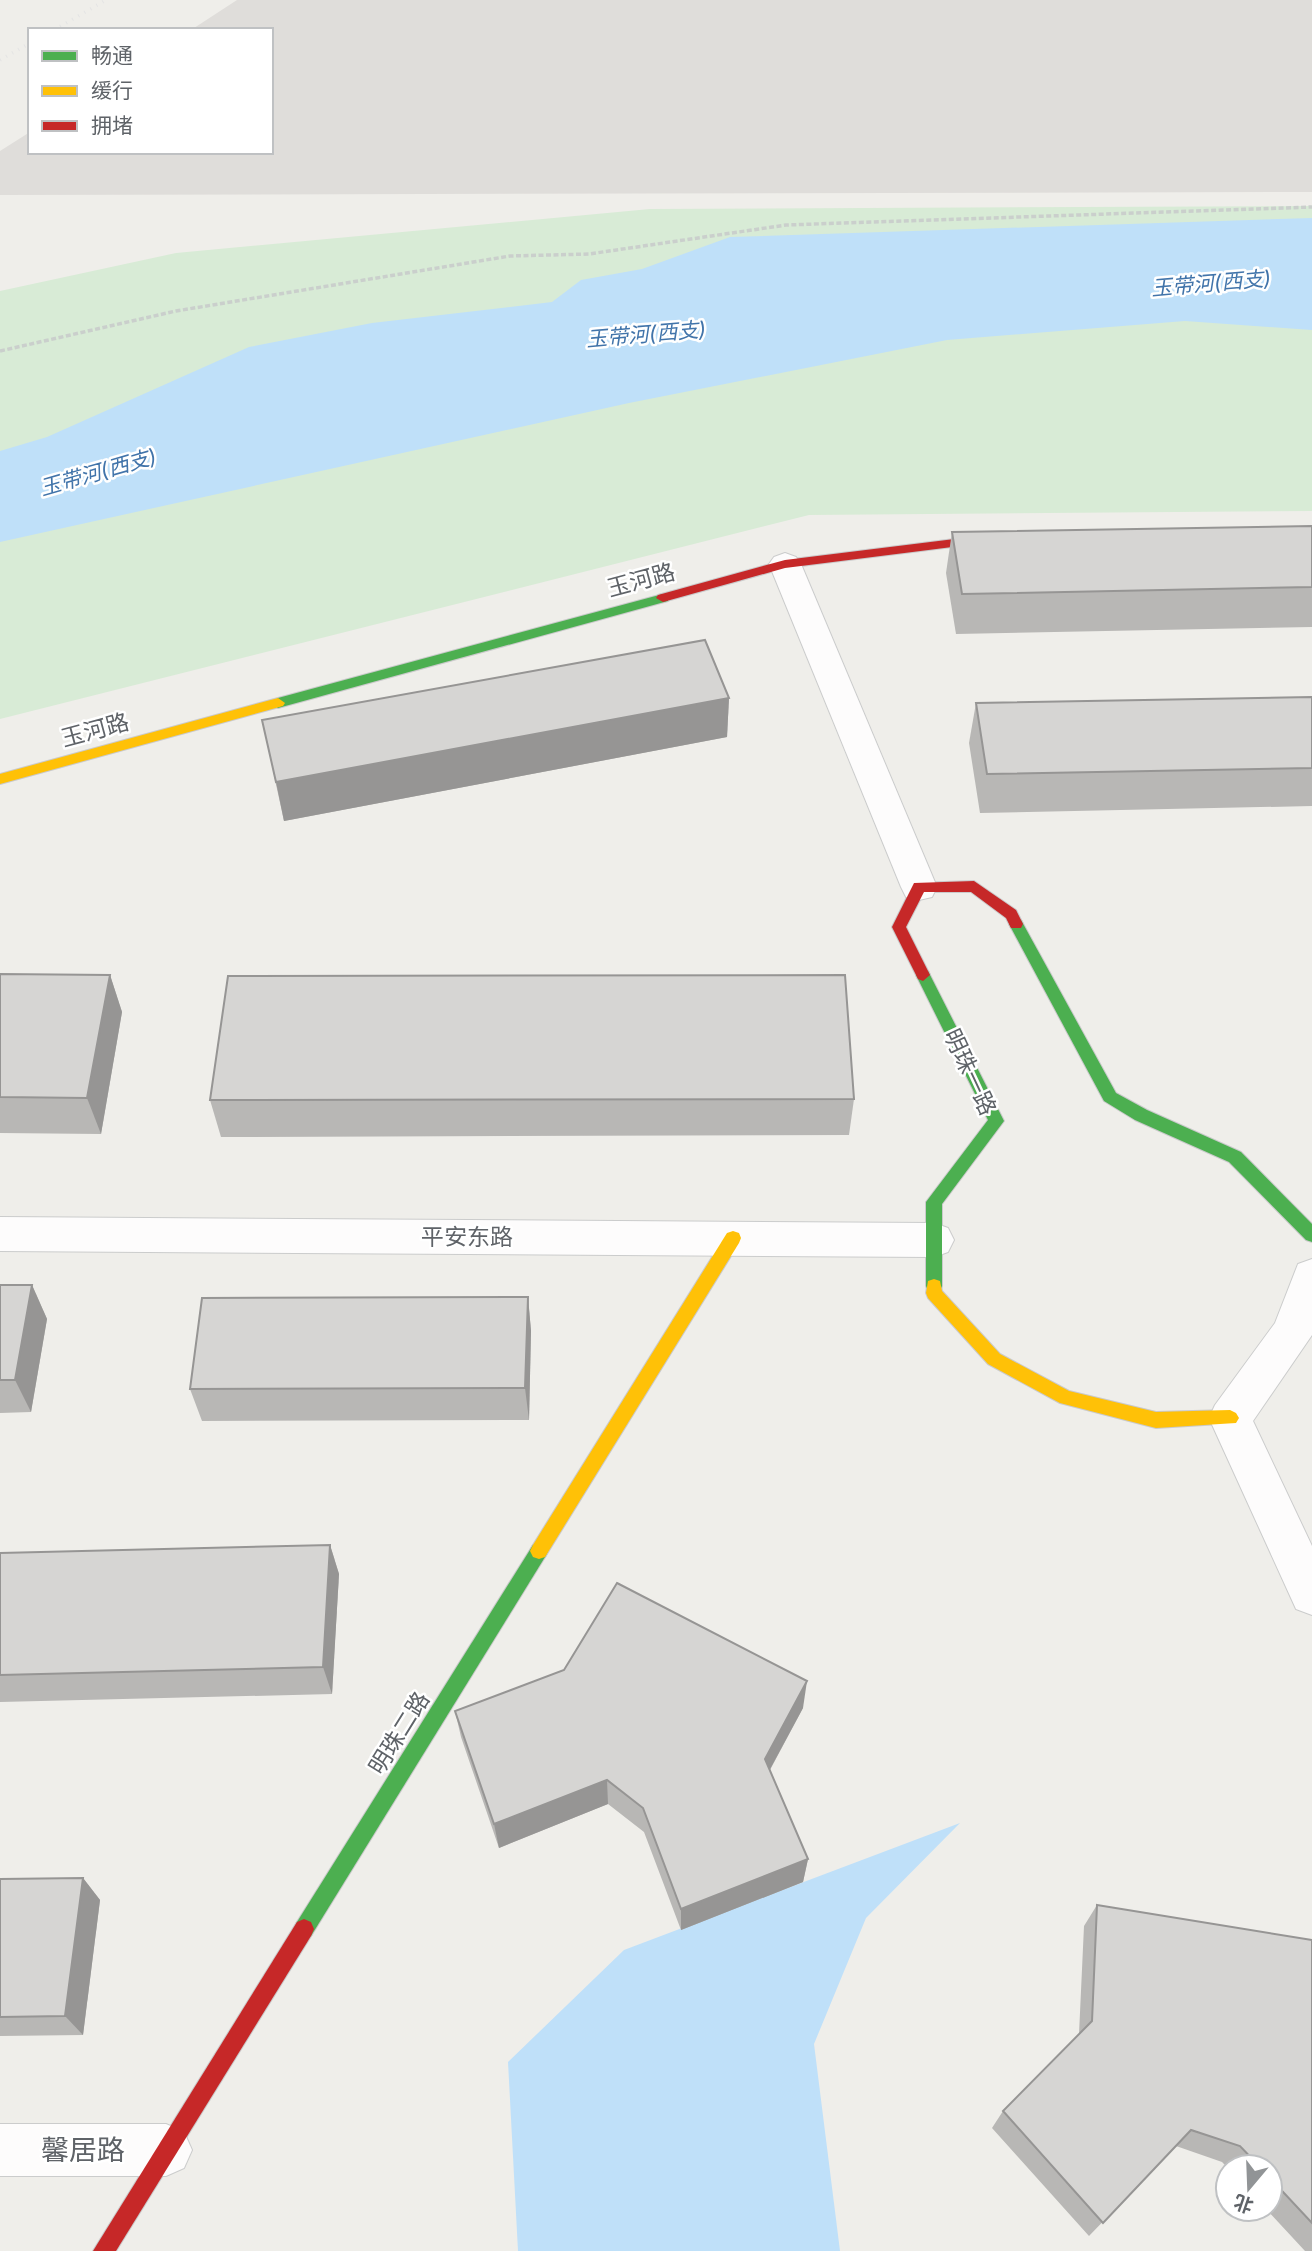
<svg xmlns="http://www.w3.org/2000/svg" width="1312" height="2251" viewBox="0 0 1312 2251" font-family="Inter,'Noto Sans SC',sans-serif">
<rect width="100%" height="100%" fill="#efeeea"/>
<!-- industrial -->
<polygon fill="#dfddda" points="237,0 1312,0 1312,192 0,195 0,151 30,132 30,152 271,152 271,30 191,30"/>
<!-- green -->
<polygon fill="#d8ebd6" points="1312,206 1312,511 809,515 0,719 0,291 176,253 650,209"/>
<!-- water -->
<g fill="#bfe0f9">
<polygon points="1312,218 1312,330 1185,321 947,340 629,403 0,542 0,451 47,437 249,347 372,323 552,302 581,280 642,269 730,237"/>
<polygon points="960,1823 866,1918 814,2044 840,2251 518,2251 508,2062 624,1950"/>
</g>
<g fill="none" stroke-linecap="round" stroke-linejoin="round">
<defs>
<g id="street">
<polygon points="785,553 796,557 801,564 937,887 932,897 919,900 906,897 901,887 769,564 774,557"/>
<polygon points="0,1217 934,1223 948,1228 954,1240 948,1252 934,1257 0,1251"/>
<polygon points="1312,1259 1312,1335 1253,1421 1312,1546 1312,1615 1296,1609 1209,1418 1215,1405 1275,1323 1298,1264"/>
<polygon points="0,2124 166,2124 184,2132 192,2150 184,2168 166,2176 0,2176"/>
</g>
<g id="fast">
<polygon points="663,594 668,595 668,601 278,708 271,703 278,698"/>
<polygon points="1016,918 1021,920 1116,1093 1147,1110 1241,1152 1312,1224 1312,1242 1306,1240 1229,1162 1135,1120 1104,1101 1009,924"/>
<polygon points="923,969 928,971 1004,1121 942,1204 942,1286 940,1291 934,1293 928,1291 926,1286 926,1202 988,1120 916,975"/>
<polygon points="539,1543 545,1545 548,1551 545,1557 311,1936 304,1939 297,1936 294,1929 297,1922 533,1545"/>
</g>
<g id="slow">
<polygon points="278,698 285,703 283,706 0,784 0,774"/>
<polygon points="733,1231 739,1233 741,1238 739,1243 545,1557 539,1559 533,1557 530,1551 533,1545 727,1233"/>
<polygon points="934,1279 940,1281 942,1291 1000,1354 1069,1391 1156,1412 1230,1410 1236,1413 1239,1418 1236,1423 1156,1428 1060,1403 988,1364 928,1298 926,1293 928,1281"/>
</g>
<g id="jam">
<polygon points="1003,533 1009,537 1008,540 785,568 663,602 656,598 658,595 785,560"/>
<polygon points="974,881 1016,910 1023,924 1021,928 1011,928 1006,918 971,892 924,892 906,927 930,975 923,981 918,979 892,927 914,883"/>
<polygon points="304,1919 311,1922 314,1929 311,1936 116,2251 93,2251 297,1922"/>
</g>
</defs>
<!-- street casing -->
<use href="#street" stroke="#cbcccc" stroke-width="2"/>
<!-- fast casing -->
<use href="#fast" stroke="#cacacb" stroke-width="2"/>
<!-- slow casing -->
<use href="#slow" stroke="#cacacb" stroke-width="2"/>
<!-- jam casing -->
<use href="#jam" stroke="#cacacb" stroke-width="2"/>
<!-- path -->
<polyline stroke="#cacfcc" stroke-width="3.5" stroke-dasharray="5 2.5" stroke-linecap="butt" points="0,351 176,311 510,256 589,254 786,225 1312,207"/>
<!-- street -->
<use href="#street" fill="#fdfcfc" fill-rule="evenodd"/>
<!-- fast -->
<use href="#fast" fill="#4caf50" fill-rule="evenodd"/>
<!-- slow -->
<use href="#slow" fill="#ffc107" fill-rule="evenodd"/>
<!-- jam -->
<use href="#jam" fill="#c62828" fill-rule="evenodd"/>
<!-- rail -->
<g stroke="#e4e4e4" stroke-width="3.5" stroke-dasharray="1 6" stroke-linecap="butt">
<polyline points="54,30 106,0"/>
<polyline points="0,60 30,43"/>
</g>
</g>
<!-- wall -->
<g fill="#b8b7b5">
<polygon points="1312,526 1312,627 956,634 946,573 952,532"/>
<polygon points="1312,697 1312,806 980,813 969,743 976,703"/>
<polygon points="729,698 727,737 284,821 262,720"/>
<polygon points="0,974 110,975 122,1012 101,1134 0,1133"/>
<polygon points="854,1099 849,1135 221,1137 210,1100"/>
<polygon points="0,1285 32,1285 47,1319 31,1412 0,1413"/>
<polygon points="528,1297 531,1331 529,1420 202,1421 190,1389"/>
<polygon points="330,1545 339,1574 332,1694 0,1702 0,1553"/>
<polygon points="803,1708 770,1770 808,1859 803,1882 681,1930 644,1832 608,1804 499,1848 461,1737 455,1711"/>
<polygon points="83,1878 100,1900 83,2035 0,2036 0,1879"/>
<polygon points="1097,1905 1312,1940 1312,2251 1305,2251 1266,2209 1270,2209 1270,2167 1228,2168 1222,2162 1176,2146 1089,2236 992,2128 1003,2111 1079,2034 1084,1926"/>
</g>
<!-- shaded-wall -->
<g fill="#969594">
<polygon points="729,698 727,737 284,821 276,782"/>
<polygon points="110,975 122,1012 101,1134 87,1098"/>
<polygon points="32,1285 47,1319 31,1412 15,1380"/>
<polygon points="528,1297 531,1331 529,1420 525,1388"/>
<polygon points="330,1545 339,1574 332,1694 323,1667"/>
<polygon points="807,1681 803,1708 762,1784 765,1759"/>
<polygon points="607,1780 608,1804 499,1848 494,1824"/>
<polygon points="808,1859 803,1882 681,1930 681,1909"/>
<polygon points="83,1878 100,1900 83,2035 65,2016"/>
</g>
<!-- building -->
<g fill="#d6d5d3" stroke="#969594" stroke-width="2">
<polygon points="1312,526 1312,587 962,594 952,532"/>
<polygon points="705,640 729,698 276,782 262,720"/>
<polygon points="1312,697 1312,768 987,774 976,703"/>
<polygon points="0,974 110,975 87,1098 0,1097"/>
<polygon points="845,975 854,1099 210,1100 228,976"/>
<polygon points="0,1285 32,1285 15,1380 0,1380"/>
<polygon points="528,1297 525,1388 190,1389 202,1298"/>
<polygon points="330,1545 323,1667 0,1675 0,1553"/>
<polygon points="617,1583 807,1681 765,1759 808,1859 681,1909 643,1808 607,1780 494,1824 455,1711 564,1670"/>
<polygon points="83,1878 65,2016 0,2017 0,1879"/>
<polygon points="1097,1905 1312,1940 1312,2223 1270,2178 1270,2167 1260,2167 1240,2146 1191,2130 1103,2223 1003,2111 1092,2021"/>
</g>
<g text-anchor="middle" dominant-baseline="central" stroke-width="5" stroke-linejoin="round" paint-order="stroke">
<!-- far-water labels -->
<g font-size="21" font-style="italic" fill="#4174aa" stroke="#fff">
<text transform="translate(1211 283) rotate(-5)">玉带河(西支)</text>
<text transform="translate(646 334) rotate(-5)">玉带河(西支)</text>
<text transform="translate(98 472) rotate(-16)">玉带河(西支)</text>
</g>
<!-- street labels -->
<g font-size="23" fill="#5f6368" stroke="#fff">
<text transform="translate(641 580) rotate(-15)">玉河路</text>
<text transform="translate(95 730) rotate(-15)">玉河路</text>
<text transform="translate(970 1072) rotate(65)">明珠一路</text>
<text x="467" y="1237">平安东路</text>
<text transform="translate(399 1733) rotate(-58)">明珠二路</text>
</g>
<!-- near-street labels -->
<g font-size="28" fill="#5f6368" stroke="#fff">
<text x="83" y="2150">馨居路</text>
</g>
</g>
<!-- legend -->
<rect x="28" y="28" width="245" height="126" fill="#ffffff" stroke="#bfc1c3" stroke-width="2"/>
<rect x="42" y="51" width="35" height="10" fill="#4caf50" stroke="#bfc1c3" stroke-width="2"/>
<text x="91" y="63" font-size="21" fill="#5f6368">畅通</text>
<rect x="42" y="86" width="35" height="10" fill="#ffc107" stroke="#bfc1c3" stroke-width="2"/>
<text x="91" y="98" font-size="21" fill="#5f6368">缓行</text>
<rect x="42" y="121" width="35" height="10" fill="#c62828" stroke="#bfc1c3" stroke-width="2"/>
<text x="91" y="133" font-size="21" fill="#5f6368">拥堵</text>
<!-- north arrow -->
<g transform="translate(1249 2188) rotate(199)"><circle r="33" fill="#ffffff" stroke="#bfc1c3" stroke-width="2"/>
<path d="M0-5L12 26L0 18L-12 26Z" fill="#919496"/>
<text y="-10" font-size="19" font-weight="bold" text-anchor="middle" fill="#5f6368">北</text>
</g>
</svg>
